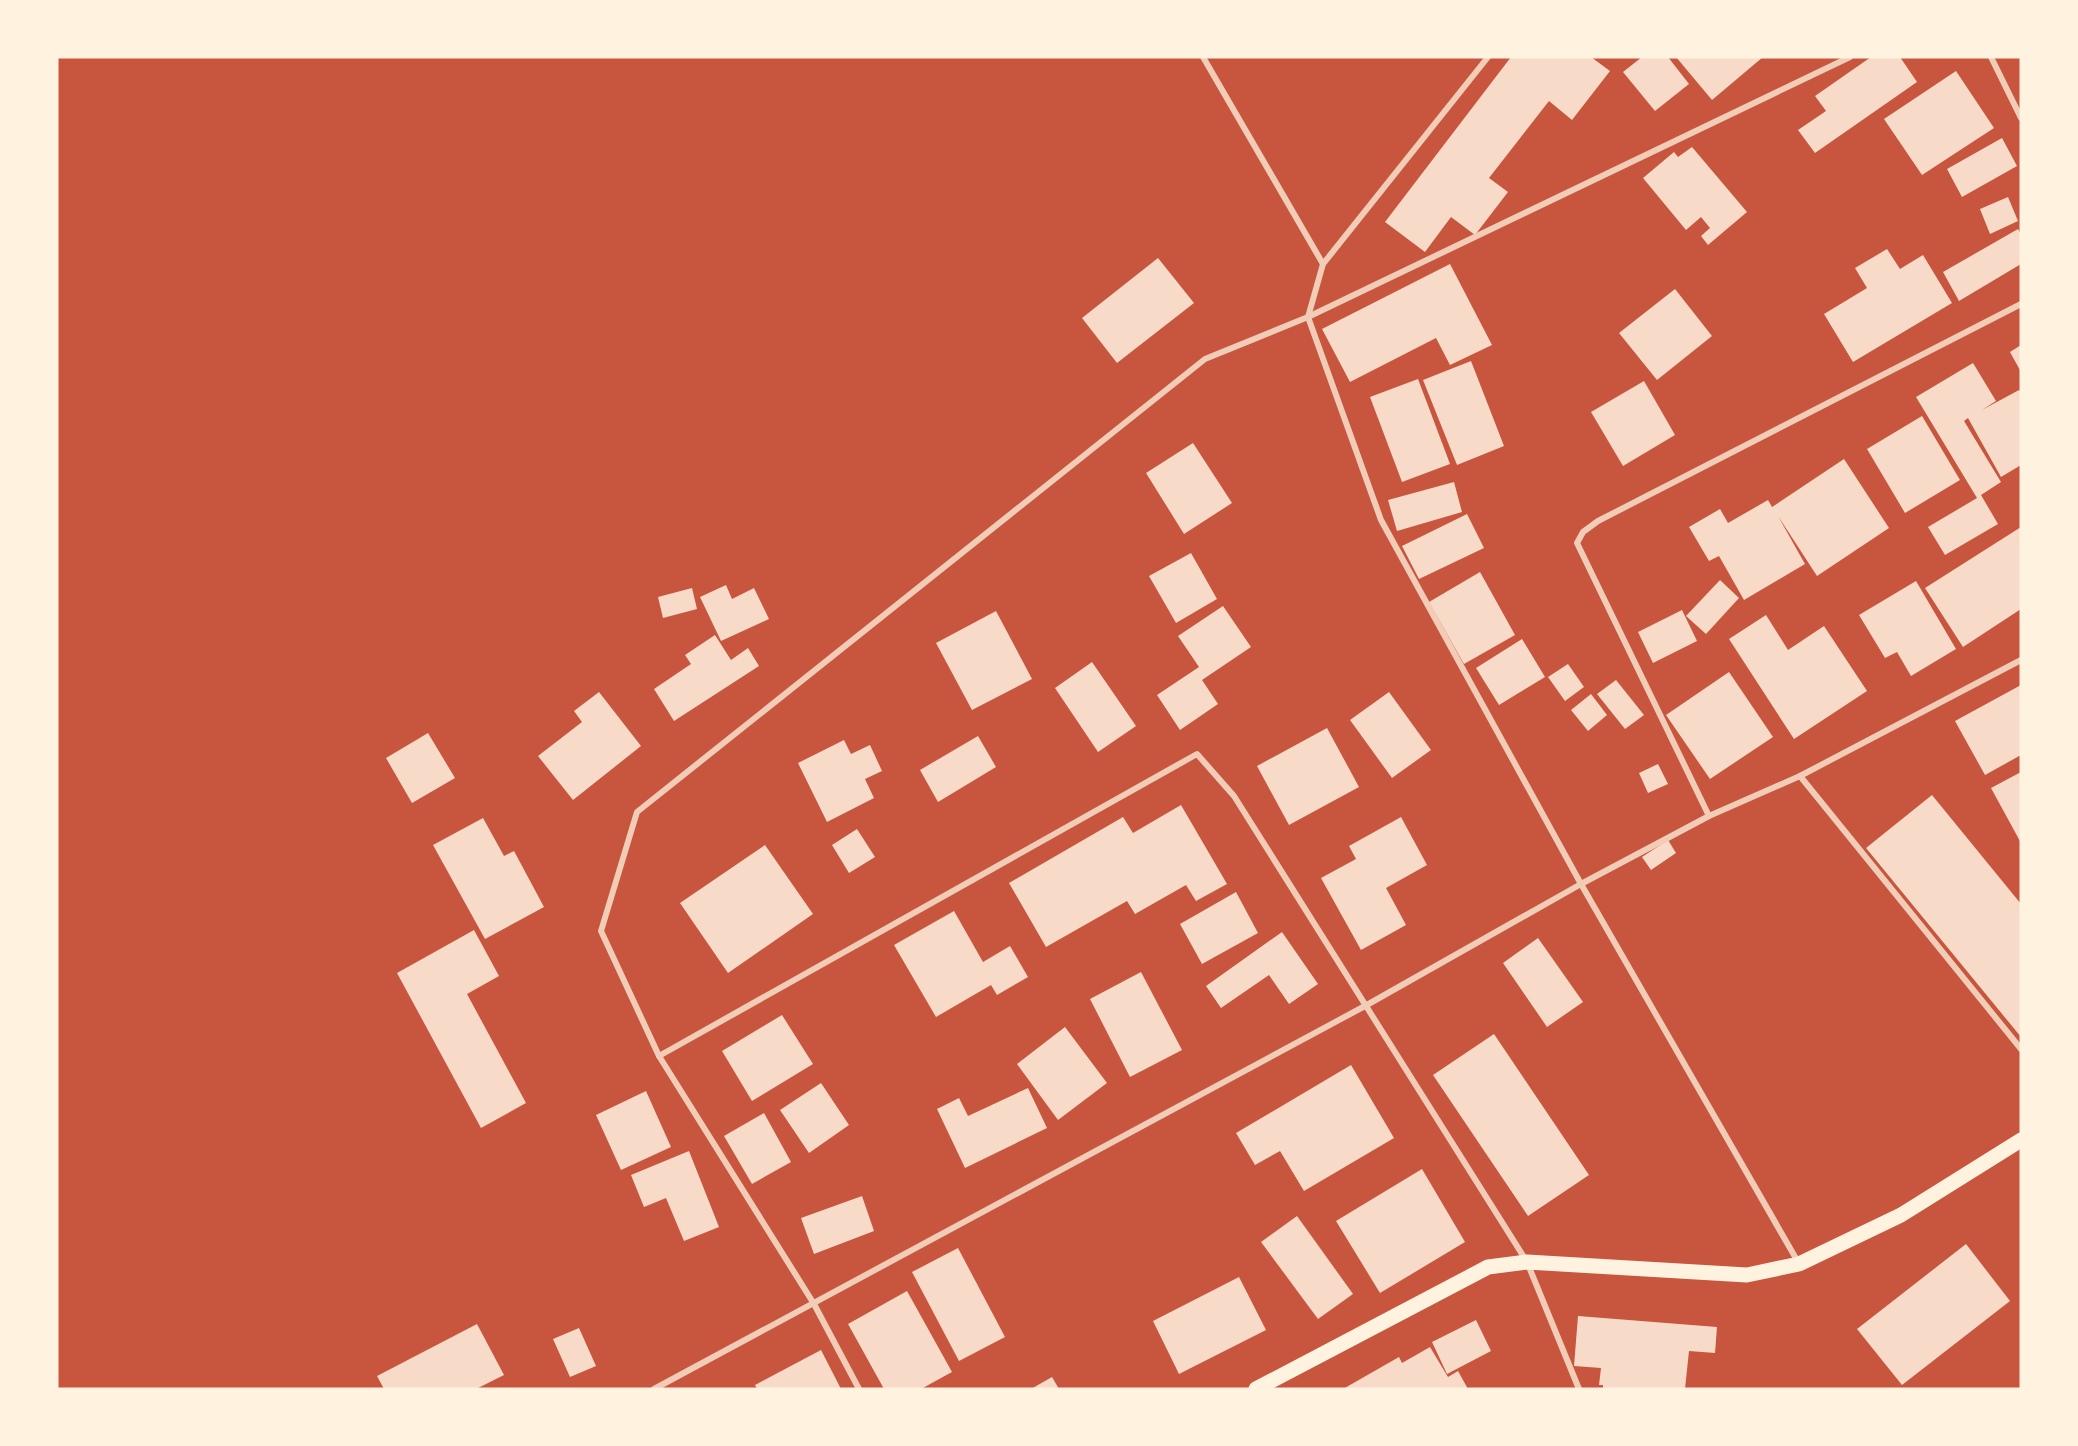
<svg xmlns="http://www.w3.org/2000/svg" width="2078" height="1446" viewBox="0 0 2078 1446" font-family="'Varela Round',sans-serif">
<rect width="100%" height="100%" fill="#c8553d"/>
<!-- building -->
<g fill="#f7dbc8">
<polygon points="1511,57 1591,57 1610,71 1572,120 1549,101 1489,178 1508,192 1475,235 1451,217 1425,252 1385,222"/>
<polygon points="1642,57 1668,57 1689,84 1655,111 1623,72"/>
<polygon points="1676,57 1763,57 1712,100"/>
<polygon points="1871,57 1900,57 1917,82 1815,153 1798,130 1826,111 1815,96"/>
<polygon points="1956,71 1994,128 1922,175 1884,119"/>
<polygon points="2002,138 2017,166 1962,197 1947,169"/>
<polygon points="1692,147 1747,212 1708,245 1701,236 1710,228 1701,217 1686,230 1643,178 1674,152 1678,157"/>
<polygon points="2008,197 2018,221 1990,234 1980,209"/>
<polygon points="2018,229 2021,234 2021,264 1959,301 1943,272"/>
<polygon points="1887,249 1900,269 1923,255 1952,303 1853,362 1824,314 1867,288 1855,268"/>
<polygon points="1158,258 1194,303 1117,363 1082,318"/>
<polygon points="1450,264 1492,345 1450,365 1436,338 1350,382 1322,329"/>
<polygon points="1675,289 1712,336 1657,380 1619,333"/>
<polygon points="2021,345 2021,372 2010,352"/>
<polygon points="1471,361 1504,446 1457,465 1423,380"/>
<polygon points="1973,363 1996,401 1982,410 2019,390 2021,393 2021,465 2001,477 1968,418 1964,421 2001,482 1981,495 1998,524 1945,555 1928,527 1977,498 1916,397"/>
<polygon points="1418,379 1450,464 1402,482 1370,397"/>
<polygon points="1644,381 1675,435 1623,466 1591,412"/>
<polygon points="1922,416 1960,480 1905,513 1867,449"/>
<polygon points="1193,443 1232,503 1184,534 1146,473"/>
<polygon points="1844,459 1889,528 1817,576 1778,516 1805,564 1744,600 1719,556 1709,561 1689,527 1720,509 1728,523 1768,500 1772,507"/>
<polygon points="1454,482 1462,512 1397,531 1388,500"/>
<polygon points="1467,514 1484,548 1419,579 1402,546"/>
<polygon points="2021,527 2021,609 1963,647 1925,588"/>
<polygon points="1191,553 1217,599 1176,623 1149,576"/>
<polygon points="1480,572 1515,635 1464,664 1429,602"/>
<polygon points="1720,580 1739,598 1706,634 1686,616"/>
<polygon points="1916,581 1956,649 1911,676 1897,652 1885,658 1859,615"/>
<polygon points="726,585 732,599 754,588 769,619 721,641 700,597"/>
<polygon points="692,588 697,609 663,618 658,597"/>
<polygon points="1223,606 1251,647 1202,680 1218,704 1180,730 1157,695 1199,667 1178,636"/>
<polygon points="1682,610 1697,641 1653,663 1638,632"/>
<polygon points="996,611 1032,679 972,710 936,643"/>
<polygon points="1766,615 1788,650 1824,626 1867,691 1794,739 1729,639"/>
<polygon points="715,635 731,660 748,648 759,666 674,721 654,689 691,664 685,655"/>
<polygon points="1522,639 1545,677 1499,705 1476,668"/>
<polygon points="1092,662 1136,726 1098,752 1055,688"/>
<polygon points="1568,664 1584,687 1565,701 1548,677"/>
<polygon points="1729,672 1773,737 1710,779 1666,715"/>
<polygon points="1616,680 1644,715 1625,729 1597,694"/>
<polygon points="2021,685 2021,755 1985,775 1955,721"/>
<polygon points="599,692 641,746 573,800 538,756 582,722 574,711"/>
<polygon points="1389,692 1431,750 1392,778 1350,720"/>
<polygon points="1591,694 1607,715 1588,731 1571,710"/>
<polygon points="1327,728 1359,787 1289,825 1257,766"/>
<polygon points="428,733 455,778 412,803 386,758"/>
<polygon points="978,736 996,767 938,802 920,770"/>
<polygon points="844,740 851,754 870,745 882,771 865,779 874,798 827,822 798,763"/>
<polygon points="1658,764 1668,784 1648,793 1639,773"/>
<polygon points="2021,772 2021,843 1991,788"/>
<polygon points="1932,795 2021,904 2021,1037 1866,848"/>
<polygon points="1181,805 1227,884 1196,901 1186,885 1135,914 1127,901 1046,947 1009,883 1123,817 1133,833"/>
<polygon points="1401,817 1427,865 1386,888 1406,925 1361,950 1321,878 1356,859 1349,846"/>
<polygon points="483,818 504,856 514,851 544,907 485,939 433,845"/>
<polygon points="857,829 875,857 849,873 832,845"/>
<polygon points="1668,840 1676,853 1651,870 1642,857"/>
<polygon points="765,845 813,914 728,973 680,903"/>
<polygon points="1236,892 1258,933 1202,964 1180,924"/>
<polygon points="954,911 983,962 1010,946 1028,977 997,995 991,985 936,1017 894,945"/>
<polygon points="474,930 499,976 467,994 526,1103 481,1128 397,973"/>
<polygon points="1282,932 1318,984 1289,1004 1269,975 1221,1008 1206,986"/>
<polygon points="1538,938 1583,1002 1547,1027 1503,963"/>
<polygon points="1141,972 1182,1050 1130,1077 1090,999"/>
<polygon points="782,1015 813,1064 752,1101 722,1051"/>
<polygon points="1065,1027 1107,1083 1058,1120 1017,1064"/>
<polygon points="1494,1034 1589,1175 1528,1216 1433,1075"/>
<polygon points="1351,1065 1394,1138 1304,1191 1280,1151 1255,1165 1236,1133"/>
<polygon points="821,1083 849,1125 809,1153 780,1110"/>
<polygon points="1028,1088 1047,1128 965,1168 937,1109 959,1098 968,1116"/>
<polygon points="646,1091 671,1147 621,1170 596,1115"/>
<polygon points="764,1113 791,1162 752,1184 724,1136"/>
<polygon points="689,1151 719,1227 684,1241 666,1198 644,1207 631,1175"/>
<polygon points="1422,1169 1465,1242 1380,1293 1336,1221"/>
<polygon points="862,1196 874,1231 814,1254 801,1218"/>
<polygon points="1297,1216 1353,1294 1318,1319 1261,1242"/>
<polygon points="1966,1244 2010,1301 1902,1385 1857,1329"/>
<polygon points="958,1248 1005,1337 959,1361 912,1272"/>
<polygon points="1239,1277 1266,1330 1179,1374 1153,1321"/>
<polygon points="907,1291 952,1372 921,1389 884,1389 848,1324"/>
<polygon points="1578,1316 1717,1327 1715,1353 1689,1351 1685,1389 1603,1389 1603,1385 1599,1385 1601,1368 1574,1366"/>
<polygon points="1476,1320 1491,1351 1447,1374 1432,1342"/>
<polygon points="477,1324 504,1375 476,1389 384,1389 377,1376"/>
<polygon points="579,1328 596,1366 570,1377 553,1339"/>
<polygon points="1430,1347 1448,1377 1458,1371 1468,1389 1343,1389 1399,1357 1402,1363"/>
<polygon points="821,1350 841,1389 757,1389 755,1385"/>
<polygon points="1052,1377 1059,1389 1031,1389"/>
</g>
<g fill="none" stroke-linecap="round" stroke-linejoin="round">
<!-- minor -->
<g stroke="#f1ccb7" stroke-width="6">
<polyline points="1203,57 1323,264 1308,317 1381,520 1581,884 1798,1262"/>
<polyline points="1991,57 2021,118"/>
<polyline points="1323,264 1488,57"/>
<polyline points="1800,776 2021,1049"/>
<polyline points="1709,816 1577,543 1583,532 1598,521 2021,304"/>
<polyline points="659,1056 1197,754 1234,796 1527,1262 1579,1389"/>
<polyline points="654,1389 1365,1006 1581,884 1709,816 1800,776 2021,660"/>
<polyline points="859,1389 814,1304 659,1056 601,931 637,812 1205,359 1308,317 1850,57"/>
</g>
<!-- primary -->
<polyline stroke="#fff3e0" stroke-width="15" points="1256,1389 1488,1267 1527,1262 1747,1275 1799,1264 1901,1215 2021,1140"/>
</g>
<!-- border -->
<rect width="2078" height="1446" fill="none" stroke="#fff3e0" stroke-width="117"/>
</svg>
